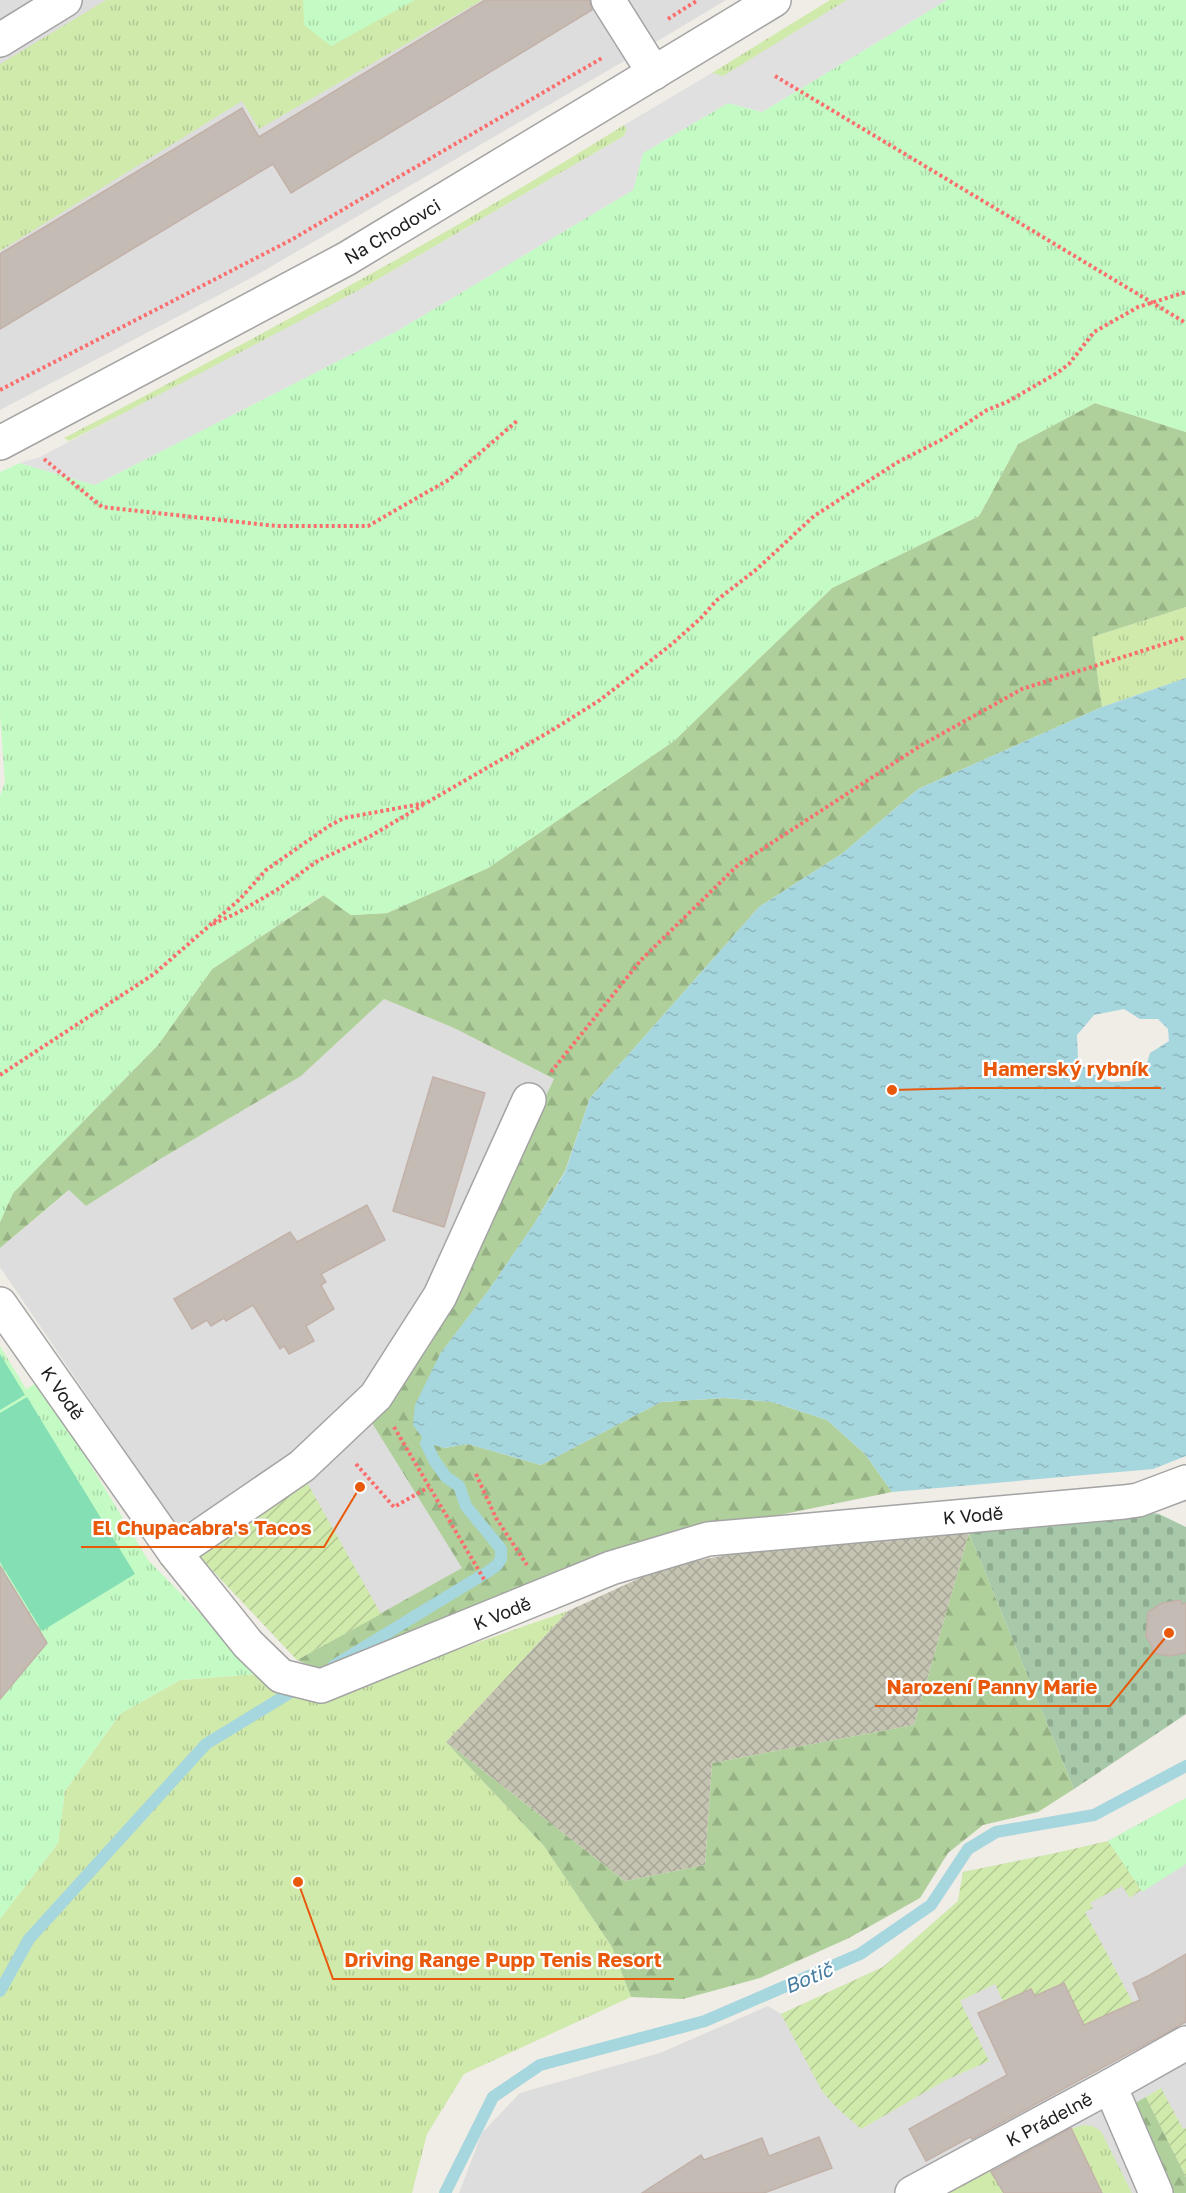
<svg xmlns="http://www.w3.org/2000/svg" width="1186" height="2193" viewBox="0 0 1186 2193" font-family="'Golos Text',sans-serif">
<defs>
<pattern id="construction-cross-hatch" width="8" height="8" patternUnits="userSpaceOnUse" patternTransform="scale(1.5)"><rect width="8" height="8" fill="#c5c3b1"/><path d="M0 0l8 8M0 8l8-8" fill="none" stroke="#a9a798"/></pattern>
<pattern id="grass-tufts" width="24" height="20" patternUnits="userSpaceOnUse" patternTransform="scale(1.5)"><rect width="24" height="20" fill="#d0eaac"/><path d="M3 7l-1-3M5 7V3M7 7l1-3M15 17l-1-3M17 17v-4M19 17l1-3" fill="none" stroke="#b2c894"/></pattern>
<pattern id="forest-firs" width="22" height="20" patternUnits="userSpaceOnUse" patternTransform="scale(1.5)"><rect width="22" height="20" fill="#afd09b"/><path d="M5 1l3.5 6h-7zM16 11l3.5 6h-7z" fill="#96b285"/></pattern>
<pattern id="cemetery-stones" width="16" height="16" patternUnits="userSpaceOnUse" patternTransform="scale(1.5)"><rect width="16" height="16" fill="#a7c9a9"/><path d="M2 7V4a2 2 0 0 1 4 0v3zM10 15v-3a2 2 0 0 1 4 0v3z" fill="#8fac91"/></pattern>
<pattern id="park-tufts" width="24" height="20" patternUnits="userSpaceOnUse" patternTransform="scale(1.5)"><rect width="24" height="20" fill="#c4fac4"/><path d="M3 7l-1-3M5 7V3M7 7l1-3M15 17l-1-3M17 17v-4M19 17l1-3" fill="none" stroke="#a8d6a8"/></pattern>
<pattern id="garden-furrows" width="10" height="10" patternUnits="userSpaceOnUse" patternTransform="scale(1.5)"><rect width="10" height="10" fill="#d0eaac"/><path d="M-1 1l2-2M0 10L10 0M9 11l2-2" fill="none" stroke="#b2c894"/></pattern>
<pattern id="water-ripples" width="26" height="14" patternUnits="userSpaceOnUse" patternTransform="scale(1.5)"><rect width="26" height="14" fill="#a6d6de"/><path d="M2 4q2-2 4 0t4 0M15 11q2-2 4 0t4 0" fill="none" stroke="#8fb7be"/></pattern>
</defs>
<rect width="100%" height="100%" fill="#f0ece6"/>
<!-- residential -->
<g fill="#dedddd">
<polygon points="0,0 726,0 614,67 253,277 0,410"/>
<polygon points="384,999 454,1028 590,1098 418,1494 463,1568 297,1660 180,1536 128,1456 0,1267 0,1248 70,1190 86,1206 157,1161 301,1076"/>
<polygon points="1186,1798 1186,2193 459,2193 482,2133 520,2093 660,2053 768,2006 781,2014 883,1967 958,1901 963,1872 1056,1853 1108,1841"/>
</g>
<!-- construction -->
<polygon fill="url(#construction-cross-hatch)" points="969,1533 914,1725 712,1763 705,1865 625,1881 446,1742 568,1611 664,1567 780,1545"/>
<!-- grass -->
<g fill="url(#grass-tufts)">
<polygon points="106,0 482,0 259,129 242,101 0,251 0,64"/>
<polygon points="830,0 847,0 723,77 712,73"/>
<path d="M624,125L627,129L624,136L363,288L221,364L69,441L64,438C254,339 442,239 624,125Z"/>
<polygon points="1186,607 1186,678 1102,707 1092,637"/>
<polygon points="568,1611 446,1742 544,1846 612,1947 631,1997 464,2074 427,2134 412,2193 0,2193 0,1919 58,1843 65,1791 120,1714 180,1680 259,1674 326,1695"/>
<polygon points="1084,2125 1092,2126 1101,2131 1132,2193 1102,2193 1071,2129"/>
<polygon points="990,2169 1004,2193 948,2193"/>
</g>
<!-- forest -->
<g fill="url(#forest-firs)">
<polygon points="1095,403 1186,432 1186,607 1092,637 1102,707 918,789 843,853 759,907 590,1098 565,1171 534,1224 488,1291 440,1354 444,1448 468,1444 541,1465 661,1402 725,1398 772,1402 827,1420 865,1454 892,1492 750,1521 360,1658 316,1668 297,1660 462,1568 369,1418 455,1285 554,1079 454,1028 384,999 301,1076 157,1161 86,1206 69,1190 0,1248 0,1222 13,1193 158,1045 212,969 324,895 351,915 387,913 488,868 674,741 832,588 979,516 1018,444"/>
<polygon points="969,1533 1074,1789 1038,1812 983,1825 948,1853 920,1898 849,1938 760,1978 683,1999 631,1997 612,1947 544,1846 446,1742 625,1881 705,1865 712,1763 914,1725"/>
<polygon points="1146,2097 1186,2177 1186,2193 1171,2193 1132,2112 1137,2102"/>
</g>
<!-- cemetery -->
<polygon fill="url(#cemetery-stones)" points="1153,1513 1159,1514 1186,1527 1186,1603 1181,1604 1181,1600 1176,1601 1166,1654 1170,1656 1171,1653 1186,1653 1186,1714 1074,1789 969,1533"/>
<!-- park -->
<g fill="url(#park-tufts)">
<polygon points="303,0 415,0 331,46 304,25"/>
<polygon points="947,0 1186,0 1186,432 1095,403 1018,444 979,516 832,588 674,741 488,868 387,913 351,915 323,895 212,969 158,1045 13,1193 0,1222 0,796 5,782 0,715 0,472 20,463 95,485 397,331 633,190 643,153 728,103 762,112"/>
<polygon points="0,1346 26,1389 40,1381 148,1560 259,1674 180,1680 120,1714 65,1791 58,1843 0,1919"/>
<polygon points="1186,1798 1186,1864 1142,1892 1108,1841"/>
</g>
<!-- garden -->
<g fill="url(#garden-furrows)">
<polygon points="305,1479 381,1614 297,1660 198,1555"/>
<path d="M1108,1841L1141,1890L1130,1898L1122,1886C1111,1892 1100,1897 1090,1903L1093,1908L1085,1912L1133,2003L1084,2025L1064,1983L1035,1996L1031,1989L1003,2001L995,1984L960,2001L989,2061L946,2080L861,2129L836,2107L822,2091L781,2014L883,1967L958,1901L963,1872L1056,1853Z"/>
<polygon points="1161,2088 1183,2129 1186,2128 1186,2177 1146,2097"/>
</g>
<!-- pitch -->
<g fill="#84dfb4">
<polygon points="0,1354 25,1395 0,1410"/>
<polygon points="27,1397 135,1574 42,1631 0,1562 0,1413"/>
</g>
<!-- parking -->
<polygon fill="#e0e0e0" points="847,0 947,0 762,112 728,103 643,153 633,190 397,331 95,485 20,463 40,457 363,288 624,136 627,129 624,125 712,73 723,76"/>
<!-- water -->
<path fill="url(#water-ripples)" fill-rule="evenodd" d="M1186,678V1456L1153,1469L892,1492L865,1454L827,1420L772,1402L725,1398L661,1402L541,1465L468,1444L444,1448L426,1443L413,1425L415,1405L440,1354L488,1291L534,1224L565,1172L590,1098L759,907L843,853L918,789L1102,707ZM1124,1009L1140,1019H1158L1168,1029L1169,1041L1150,1053L1144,1073L1130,1081L1111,1082L1089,1072L1078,1060L1077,1035L1094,1015Z"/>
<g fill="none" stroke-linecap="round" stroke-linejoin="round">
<!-- stream -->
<g stroke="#a6d6de" stroke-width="12">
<polyline points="333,1666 489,1571 497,1565 501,1559 501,1549 466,1506 459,1486 446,1477 434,1460 426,1443 438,1434"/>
<polyline points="0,1991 29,1939 206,1744 301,1686"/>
<polyline points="445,2193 493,2097 540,2065 705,2021 860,1954 931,1905 968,1849 996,1832 1094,1815 1186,1766"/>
</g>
</g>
<!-- building -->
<g fill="#c5bbb5" stroke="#c2b1a8" stroke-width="1.5">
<polygon points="485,0 589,0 592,10 291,193 273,164 0,329 0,254 242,108 259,137"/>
<polygon points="433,1077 485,1093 444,1227 393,1211"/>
<polygon points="367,1205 385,1240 321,1274 326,1282 321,1285 334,1309 306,1326 314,1341 289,1354 284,1346 280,1349 253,1305 226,1321 224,1318 211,1326 207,1320 192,1329 174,1299 290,1232 297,1242"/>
<polygon points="0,1566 47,1643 0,1699"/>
<polygon points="1181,1600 1182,1604 1186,1603 1186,1653 1169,1656 1152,1653 1152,1646 1146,1637 1148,1612 1162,1603"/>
<polygon points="1186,1954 1186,2022 972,2139 970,2137 926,2161 909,2129 1007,2075 978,2013 1031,1989 1035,1996 1064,1983 1084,2025 1140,2000 1133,1983 1150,1975"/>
<polygon points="1071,2128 1102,2193 1004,2193 991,2172"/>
<polygon points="819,2137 832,2168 764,2193 642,2193 701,2155 704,2160 762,2138 769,2156"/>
</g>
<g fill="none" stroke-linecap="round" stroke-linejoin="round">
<defs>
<g id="minor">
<polyline points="608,0 654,73"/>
<polyline points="0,40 65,0"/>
<polyline points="0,443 346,259 774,0"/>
<polyline points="0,1304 175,1553 248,1644 281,1676 321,1686 611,1568 708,1539 1124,1502 1138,1500 1186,1482"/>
<polyline points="175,1553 302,1466 376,1396 440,1296 529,1100"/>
<polyline points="1110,2086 1156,2193"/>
<polyline points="912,2193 1110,2086 1186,2043"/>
</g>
</defs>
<!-- minor casing -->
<use href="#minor" stroke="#a4a4a4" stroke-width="36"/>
<!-- path -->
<g stroke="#fa6f6d" stroke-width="4" stroke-dasharray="3 3" stroke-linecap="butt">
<polyline points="668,19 698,0"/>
<polyline points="775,76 1186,323"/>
<polyline points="0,390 291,240 602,58"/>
<polyline points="44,459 102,507 276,526 368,526 450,479 518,420"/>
<polyline points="213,924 239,912 280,888 319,860 369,837 423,805"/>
<polyline points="551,1072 641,960 738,865 920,746 1022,689 1186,637"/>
<polyline points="0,1075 154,974 240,899 266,870 329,826 344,818 426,803 554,729 600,700 672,644 700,619 717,600 757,569 814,516 898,462 943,439 987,410 1007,402 1057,373 1069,364 1094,332 1138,307 1186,292"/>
<polyline points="394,1427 485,1581"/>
<polyline points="356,1464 394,1507 429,1487"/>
<polyline points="476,1474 496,1518 527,1565"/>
</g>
<!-- minor -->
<use href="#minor" stroke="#fff" stroke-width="33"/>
</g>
<g text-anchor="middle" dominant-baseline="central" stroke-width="4.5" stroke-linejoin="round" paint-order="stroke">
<!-- street labels -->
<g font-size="18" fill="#202020" stroke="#fff">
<text transform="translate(392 231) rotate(-31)">Na Chodovci</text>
<text transform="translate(63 1393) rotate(55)">K Vodě</text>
<text transform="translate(973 1515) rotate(-5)">K Vodě</text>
<text transform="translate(502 1613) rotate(-22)">K Vodě</text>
<text transform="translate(1049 2119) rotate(-28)">K Prádelně</text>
</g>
<!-- water labels -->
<g font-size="20" font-style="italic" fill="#457ba0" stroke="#fff">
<text transform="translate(808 1977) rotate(-23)">Botič</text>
</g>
</g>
<!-- callouts -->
<path fill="none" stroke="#e8590c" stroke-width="2" d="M892 1090L971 1088H1161M360 1487L324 1547H81M1169 1633L1110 1706H875M298 1882L333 1979H674"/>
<g fill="#e8590c" stroke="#fff" stroke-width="2">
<circle cx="892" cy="1090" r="6"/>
<circle cx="360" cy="1487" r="6"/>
<circle cx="1169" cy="1633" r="6"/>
<circle cx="298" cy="1882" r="6"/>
</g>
<g font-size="20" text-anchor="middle" font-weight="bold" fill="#e8590c" stroke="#fff" stroke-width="4.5" stroke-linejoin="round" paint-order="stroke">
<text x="1066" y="1076">Hamerský rybník</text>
<text x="202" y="1535">El Chupacabra's Tacos</text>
<text x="992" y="1694">Narození Panny Marie</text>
<text x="503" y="1967">Driving Range Pupp Tenis Resort</text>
</g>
</svg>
